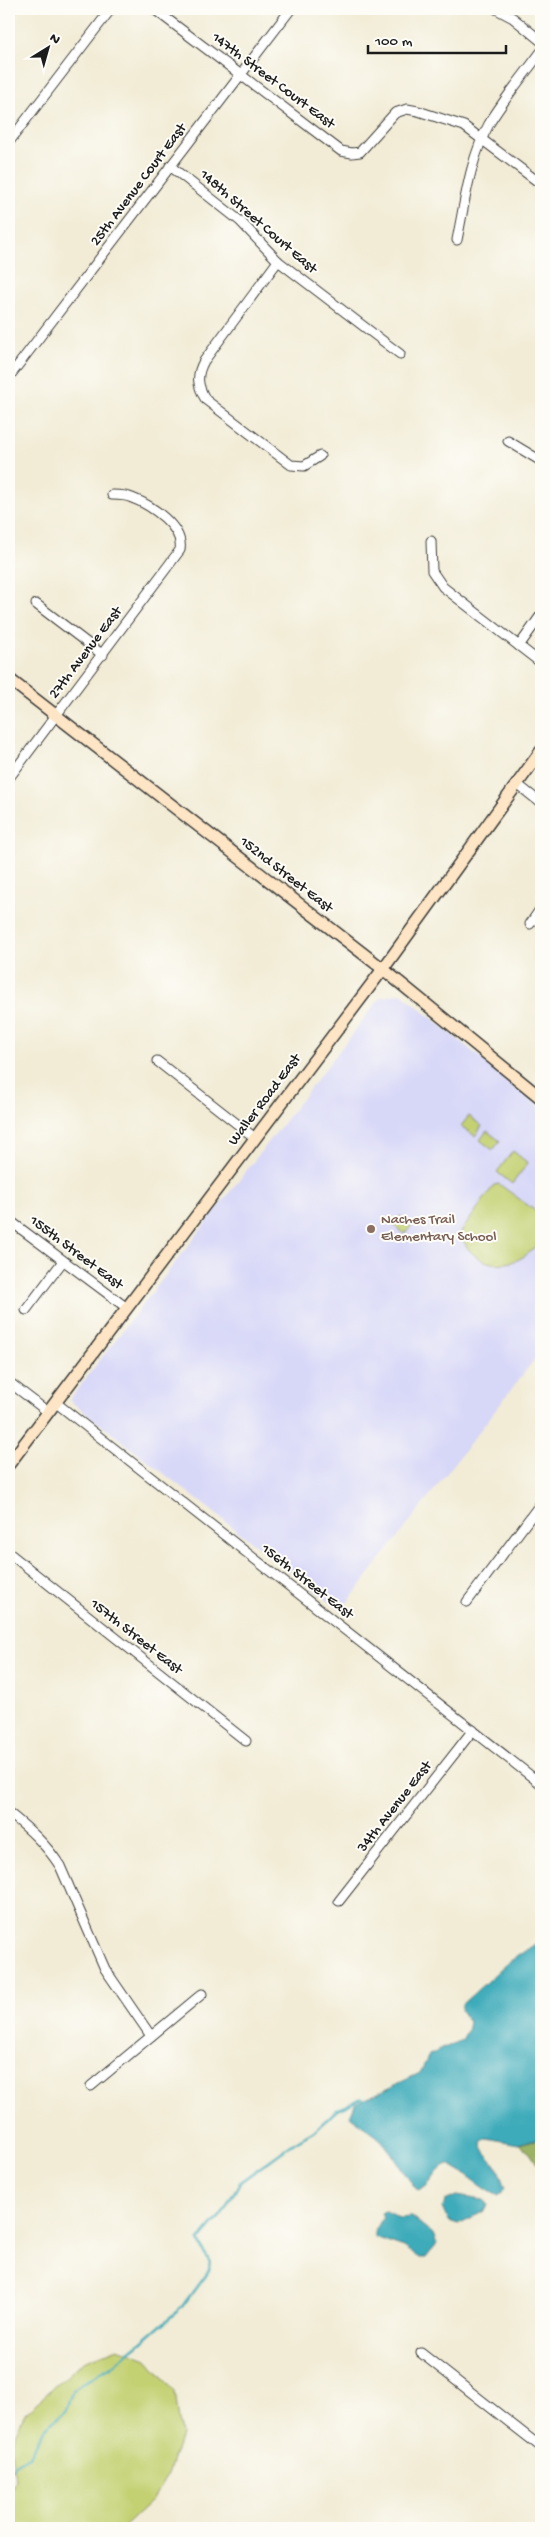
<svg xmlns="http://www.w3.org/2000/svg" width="550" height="2537" viewBox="0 0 550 2537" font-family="'Gochi Hand',sans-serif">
<rect width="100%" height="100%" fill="#fdfcf7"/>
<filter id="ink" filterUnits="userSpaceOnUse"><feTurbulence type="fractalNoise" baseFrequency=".02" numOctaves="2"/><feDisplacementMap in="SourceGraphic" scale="10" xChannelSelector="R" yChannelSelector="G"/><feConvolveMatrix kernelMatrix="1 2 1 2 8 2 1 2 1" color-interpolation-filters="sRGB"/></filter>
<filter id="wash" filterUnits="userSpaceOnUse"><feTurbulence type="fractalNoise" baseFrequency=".0096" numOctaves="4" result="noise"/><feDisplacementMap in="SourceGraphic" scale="20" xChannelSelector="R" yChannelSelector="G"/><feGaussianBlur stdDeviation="1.12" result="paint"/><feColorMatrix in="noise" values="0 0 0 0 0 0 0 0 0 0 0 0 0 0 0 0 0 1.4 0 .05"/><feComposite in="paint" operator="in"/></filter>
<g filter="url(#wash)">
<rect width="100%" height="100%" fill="#f2ecd6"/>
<!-- built -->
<polygon fill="#d7d7f8" points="401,993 541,1107 541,1351 341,1611 69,1400 380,998"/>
<!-- green -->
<g fill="#c4d173" stroke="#707648">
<polygon points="469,1116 482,1126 475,1136 461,1126"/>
<polygon points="487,1131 500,1141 493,1150 480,1140"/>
<polygon points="513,1151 528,1163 512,1184 497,1172"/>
<path d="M499,1184L541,1215C541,1222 543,1232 540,1238C524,1273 469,1273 461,1232L494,1185Z"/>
<polygon points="400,1216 412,1225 405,1234 393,1225"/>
<polygon points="118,2348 147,2359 175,2392 181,2435 168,2474 151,2502 123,2528 9,2528 9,2496 15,2479 10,2445 25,2413 84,2361"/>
</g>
<!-- forest -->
<polygon fill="#9bb365" stroke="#5c6840" points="541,2138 541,2170 530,2153 519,2144"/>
<!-- water -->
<g fill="#3cabba" stroke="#2c646b">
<path d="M541,1940V2138L518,2144L487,2138L481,2142C483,2153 490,2156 496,2165C500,2173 502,2180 505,2188L499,2196C480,2188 467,2172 448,2164C434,2170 433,2186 418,2191C404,2175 394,2154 381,2140C372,2131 360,2125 350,2116L355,2104L420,2073L429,2055L462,2040L467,2031L469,2022L461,2010L462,2004L506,1964Z"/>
<polygon points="456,2196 484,2200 487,2205 483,2212 458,2224 449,2221 443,2208 445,2201"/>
<polygon points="385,2211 399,2218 412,2217 433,2234 437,2244 426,2258 420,2258 404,2247 375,2237 375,2231 383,2217 381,2213"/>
</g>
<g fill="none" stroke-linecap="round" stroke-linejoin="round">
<!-- stream -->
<polyline stroke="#3cabba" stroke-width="2.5" points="9,2472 16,2463 29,2456 45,2429 66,2410 73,2389 110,2367 137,2346 181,2308 209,2270 210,2263 199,2241 222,2214 240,2182 294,2143 314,2131 337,2110 362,2098 368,2101"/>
</g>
</g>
<g filter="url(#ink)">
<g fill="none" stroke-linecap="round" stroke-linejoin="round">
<defs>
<g id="street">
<polyline points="154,9 341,151 352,153 360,152 395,113 407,109 418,111 464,126 541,184"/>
<polyline points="496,9 513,18 541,41"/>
<polyline points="9,142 111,9"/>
<polyline points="170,166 240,221 278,261 400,354"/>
<path d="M457,240C465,201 470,159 489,124C504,99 524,75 541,52"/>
<path d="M278,261L204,361C196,375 197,386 206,400L291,465L304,466L320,456"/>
<polyline points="9,377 291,9"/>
<polyline points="508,441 541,461"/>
<polyline points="431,541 432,571 443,587 541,663"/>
<polyline points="36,604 103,655"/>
<polyline points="519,646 541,615"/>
<path d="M9,778L180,550C184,527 151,505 132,498C126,495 119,495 112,495"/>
<polyline points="517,784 541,803"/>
<polyline points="530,924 541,908"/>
<polyline points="157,1061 255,1138"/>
<polyline points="9,1220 127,1308"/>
<polyline points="26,1310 63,1261"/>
<polyline points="9,1382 48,1412"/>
<polyline points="55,1402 541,1784"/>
<polyline points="9,1553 246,1741"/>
<polyline points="467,1602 541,1503"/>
<path d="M9,1813C29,1829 46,1844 60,1866L105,1969L151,2036"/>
<polyline points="339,1901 473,1730"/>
<polyline points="91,2086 202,1994"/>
<polyline points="421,2353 541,2447"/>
</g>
<g id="secondary">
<polyline points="9,679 383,969 541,1098"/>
<polyline points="9,1464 383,969 541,751"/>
</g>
</defs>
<!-- street casing -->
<use href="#street" stroke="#3c3b38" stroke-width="11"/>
<!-- secondary casing -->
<use href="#secondary" stroke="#3c3b38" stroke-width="14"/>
<!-- street -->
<use href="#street" stroke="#fff" stroke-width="9"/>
<!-- secondary -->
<use href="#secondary" stroke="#fde5c5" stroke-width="11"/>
</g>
</g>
<!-- markers -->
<circle fill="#8d6e63" stroke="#fdfcf7" stroke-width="2" cx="371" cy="1229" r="5"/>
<g text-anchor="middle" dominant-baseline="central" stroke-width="4" stroke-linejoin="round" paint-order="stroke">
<!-- street labels -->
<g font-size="15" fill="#1c1c1c" stroke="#fdfcf7">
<text transform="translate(273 81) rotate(37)">147th Street Court East</text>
<text transform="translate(139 185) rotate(-53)">25th Avenue Court East</text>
<text transform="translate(258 222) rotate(41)">148th Street Court East</text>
<text transform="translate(86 653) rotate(-53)">27th Avenue East</text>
<text transform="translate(286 875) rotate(38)">152nd Street East</text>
<text transform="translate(265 1100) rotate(-53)">Waller Road East</text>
<text transform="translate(76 1253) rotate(37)">155th Street East</text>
<text transform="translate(307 1582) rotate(38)">156th Street East</text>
<text transform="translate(136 1637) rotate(38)">157th Street East</text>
<text transform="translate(395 1807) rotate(-52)">34th Avenue East</text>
</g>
<!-- education labels -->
<g font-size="15" fill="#785e54" stroke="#fdfcf7" text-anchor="start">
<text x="381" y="1220">Naches Trail<tspan x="381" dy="17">Elementary School</tspan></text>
</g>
</g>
<!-- margin -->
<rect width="550" height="2537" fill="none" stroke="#fdfcf7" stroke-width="30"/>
<!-- north arrow -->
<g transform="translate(48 48) rotate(37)" stroke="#fdfcf7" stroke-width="4" paint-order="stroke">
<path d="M0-4L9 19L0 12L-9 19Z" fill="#1c1c1c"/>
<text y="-8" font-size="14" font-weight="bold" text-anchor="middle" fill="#1c1c1c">N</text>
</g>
<!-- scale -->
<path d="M368 45v8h138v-8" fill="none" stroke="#1c1c1c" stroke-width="2.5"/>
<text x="375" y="45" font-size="15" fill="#1c1c1c" stroke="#fdfcf7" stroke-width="4" paint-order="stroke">100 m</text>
</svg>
